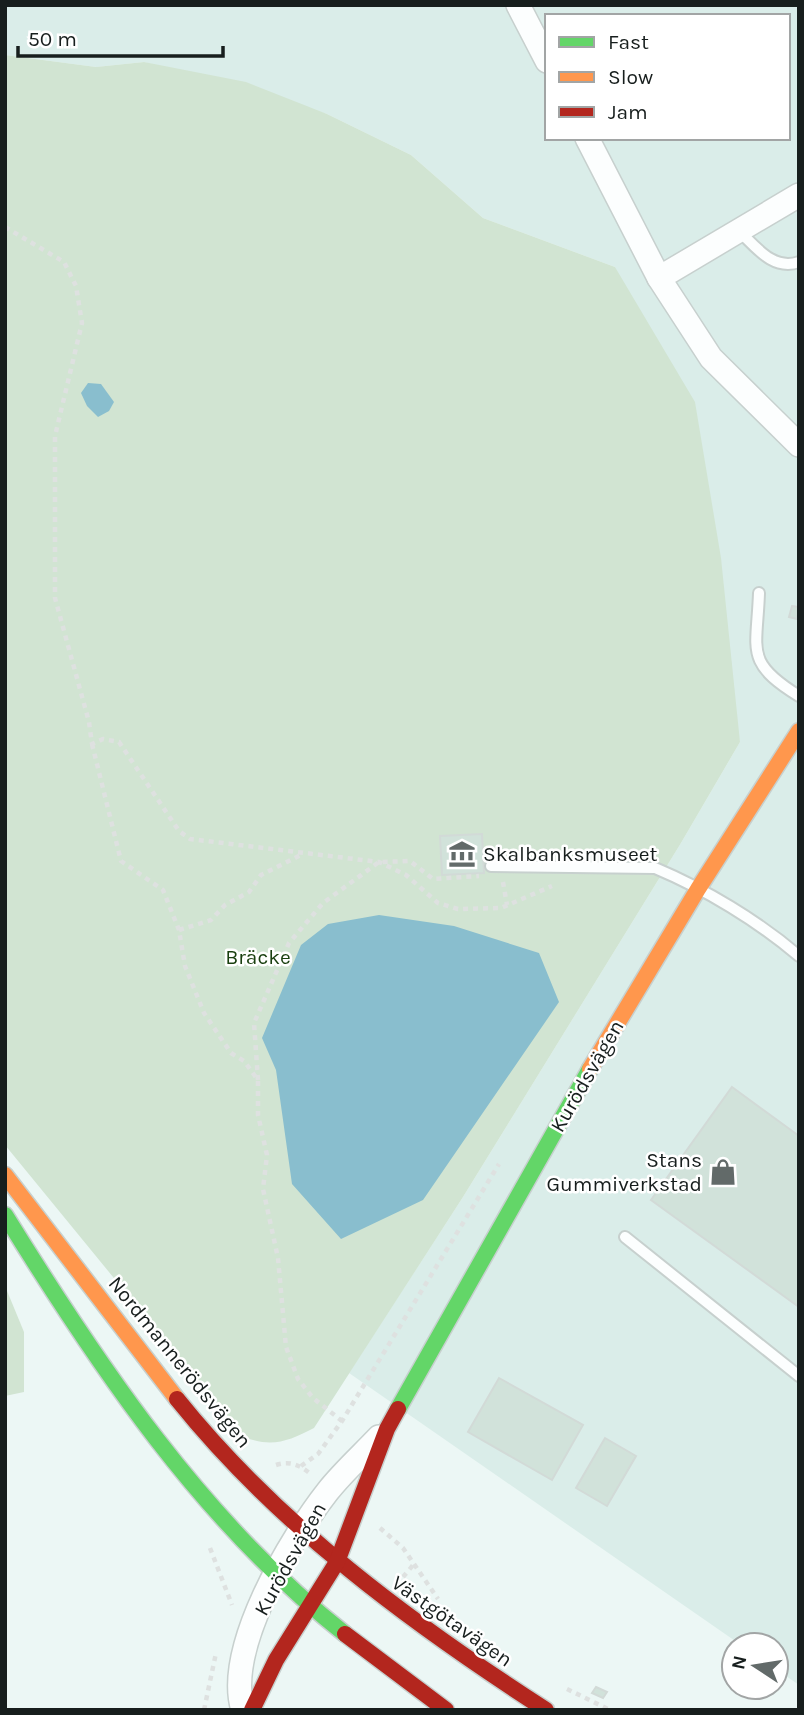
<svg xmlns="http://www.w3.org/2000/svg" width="804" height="1715" viewBox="0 0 804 1715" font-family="Karla,sans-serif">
<rect width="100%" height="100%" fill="#ecf7f5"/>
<!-- built -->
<path fill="#daede9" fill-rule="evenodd" d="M5,5H799V1685L776,1669V1645H741L349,1373L463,1197L681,843L740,742L615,267L483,218L411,155L327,114L144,62L96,67L5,55ZM547,16H788V138H547Z"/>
<!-- green -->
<g fill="#d1e4d2">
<path d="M5,55L96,67L144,62L246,82L327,114L411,155L483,218L615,267L695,402L721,558L740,742L681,843L463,1197L314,1428C289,1441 272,1448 244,1437L5,1145Z"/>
<polygon points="5,1286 24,1332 24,1392 5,1396"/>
</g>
<!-- water -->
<g fill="#89bece">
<polygon points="88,383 101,384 114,402 109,411 98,417 87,406 81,393"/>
<polygon points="379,915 454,926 539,953 559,1002 423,1200 341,1239 292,1184 276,1070 262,1038 301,945 328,924"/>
</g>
<!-- building -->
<g fill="#d1e2da" stroke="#d2dad7" stroke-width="2">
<polygon points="792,606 799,607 797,619 789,617"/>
<polygon points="482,834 484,873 442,875 440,836"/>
<polygon points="732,1087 799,1136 799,1307 651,1200"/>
<polygon points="499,1378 583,1425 552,1480 468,1432"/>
<polygon points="605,1438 636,1456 607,1506 576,1488"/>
<polygon points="596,1687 607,1692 603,1698 592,1693"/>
</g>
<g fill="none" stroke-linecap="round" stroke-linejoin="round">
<defs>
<g id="lane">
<path d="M739,231C756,247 773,271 799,262"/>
<path d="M759,593C757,651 744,662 799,696"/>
<path d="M491,866L655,868C705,889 758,921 799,956"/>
<polyline points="625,1237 799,1376"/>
</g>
<g id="street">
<polyline points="518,5 547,61"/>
<polyline points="587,138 659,278 711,358 799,445"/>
<polyline points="659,278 799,195"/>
<path d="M243,1710C224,1649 291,1538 328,1491C343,1472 362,1455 379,1437"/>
</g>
<g id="fast">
<path d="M5,1215C99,1367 203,1522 345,1634"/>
<polyline points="398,1409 590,1069"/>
</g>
<g id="slow">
<polyline points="590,1069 698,889 799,731"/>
<polyline points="5,1175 177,1399"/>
</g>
<g id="jam">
<path d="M177,1399C278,1525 411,1623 546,1710"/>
<polyline points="345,1634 446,1710"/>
<polyline points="252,1710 276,1660 337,1562 387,1429 398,1409"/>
</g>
</defs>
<!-- lane casing -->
<use href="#lane" stroke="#c7d0ce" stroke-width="14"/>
<!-- street casing -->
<use href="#street" stroke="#c7d0ce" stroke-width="26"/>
<!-- fast casing -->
<use href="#fast" stroke="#c7d0ce" stroke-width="19"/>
<!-- slow casing -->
<use href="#slow" stroke="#c7d0ce" stroke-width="19"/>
<!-- jam casing -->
<use href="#jam" stroke="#c7d0ce" stroke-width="19"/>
<!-- path -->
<g stroke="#dee1e0" stroke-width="4.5" stroke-dasharray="5 5" stroke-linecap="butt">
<polyline points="5,227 64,262 76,286 82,323 55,436 55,598 89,722 92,744 103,739 119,742 179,831 190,839 379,862 406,875 438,903 458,909 501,908 552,886"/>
<polyline points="92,744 121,861 163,890 179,930 185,966 204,1013 231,1053 244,1061 258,1080 258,1115 267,1155 263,1189 278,1258 286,1347 298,1379 313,1398 342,1421"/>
<polyline points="503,882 507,905"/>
<polyline points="179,930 211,920 225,905 249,892 261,875 303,854"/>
<polyline points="258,1080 254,1023 289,943 323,903 379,862 410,861 433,879 479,876"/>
<path d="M276,1465C291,1460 301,1466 312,1475"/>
<polyline points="301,1466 318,1454 342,1421 499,1164"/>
<polyline points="380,1528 403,1548 438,1599"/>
<polyline points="210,1548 232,1605"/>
<polyline points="403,1577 414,1564"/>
<polyline points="567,1689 610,1710"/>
<polyline points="204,1710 216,1653"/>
</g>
<!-- lane -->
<use href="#lane" stroke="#fcfefe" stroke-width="10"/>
<!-- street -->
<use href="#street" stroke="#fcfefe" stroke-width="23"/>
<!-- fast -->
<use href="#fast" stroke="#63d668" stroke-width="16"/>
<!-- slow -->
<use href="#slow" stroke="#ff974d" stroke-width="16"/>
<!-- jam -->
<use href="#jam" stroke="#b3261e" stroke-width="16"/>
</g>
<!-- icons -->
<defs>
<symbol id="museum-bare" viewBox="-9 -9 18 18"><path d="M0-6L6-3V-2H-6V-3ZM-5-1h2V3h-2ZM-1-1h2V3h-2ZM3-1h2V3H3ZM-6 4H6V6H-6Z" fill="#626a69" stroke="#fff" stroke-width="2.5" paint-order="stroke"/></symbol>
<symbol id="shop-bare" viewBox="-9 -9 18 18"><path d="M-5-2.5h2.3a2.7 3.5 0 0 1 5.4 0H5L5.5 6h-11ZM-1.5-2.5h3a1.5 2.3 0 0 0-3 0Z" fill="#626a69" stroke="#fff" stroke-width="2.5" paint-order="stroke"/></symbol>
</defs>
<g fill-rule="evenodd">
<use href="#museum-bare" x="443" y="835" width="38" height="38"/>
<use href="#shop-bare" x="704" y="1153" width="38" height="38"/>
</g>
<g text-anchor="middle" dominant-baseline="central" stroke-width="5" stroke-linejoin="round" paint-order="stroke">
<!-- poi labels -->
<g font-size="21" fill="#171e1d" stroke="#fff" text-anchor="start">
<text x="483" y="854">Skalbanksmuseet</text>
<text x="702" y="1160" text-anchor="end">Stans<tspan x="702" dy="24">Gummiverkstad</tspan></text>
</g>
<!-- park labels -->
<g font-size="21" fill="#193f0f" stroke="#fff">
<text x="258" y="957">Bräcke</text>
</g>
<!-- street labels -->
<g font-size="21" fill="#171e1d" stroke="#fff">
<text transform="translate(587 1076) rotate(-60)">Kurödsvägen</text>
<text transform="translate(180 1362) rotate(51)">Nordmannerödsvägen</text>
<text transform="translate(290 1559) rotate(-61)">Kurödsvägen</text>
<text transform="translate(452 1621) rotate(35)">Västgötavägen</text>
</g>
</g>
<!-- border -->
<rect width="804" height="1715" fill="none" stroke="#171e1d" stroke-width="14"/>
<!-- legend -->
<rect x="545" y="14" width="245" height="126" fill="#ffffff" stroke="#a2a5a5" stroke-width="2"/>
<rect x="559" y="37" width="35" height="10" fill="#63d668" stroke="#a2a5a5" stroke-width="2"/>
<text x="608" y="49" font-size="21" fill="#171e1d">Fast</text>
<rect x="559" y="72" width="35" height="10" fill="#ff974d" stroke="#a2a5a5" stroke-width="2"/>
<text x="608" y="84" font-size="21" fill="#171e1d">Slow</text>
<rect x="559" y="107" width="35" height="10" fill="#b3261e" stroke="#a2a5a5" stroke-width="2"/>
<text x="608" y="119" font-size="21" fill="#171e1d">Jam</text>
<!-- north arrow -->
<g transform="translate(755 1666) rotate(282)"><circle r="33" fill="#ffffff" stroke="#a2a5a5" stroke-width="2"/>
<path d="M0-5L12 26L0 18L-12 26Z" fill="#626a69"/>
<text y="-10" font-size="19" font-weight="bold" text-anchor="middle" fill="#171e1d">N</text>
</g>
<!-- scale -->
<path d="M18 46v10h205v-10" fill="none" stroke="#171e1d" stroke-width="3.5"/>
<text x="28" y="46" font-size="21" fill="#171e1d" stroke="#ffffff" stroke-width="5" paint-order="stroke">50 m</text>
</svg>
